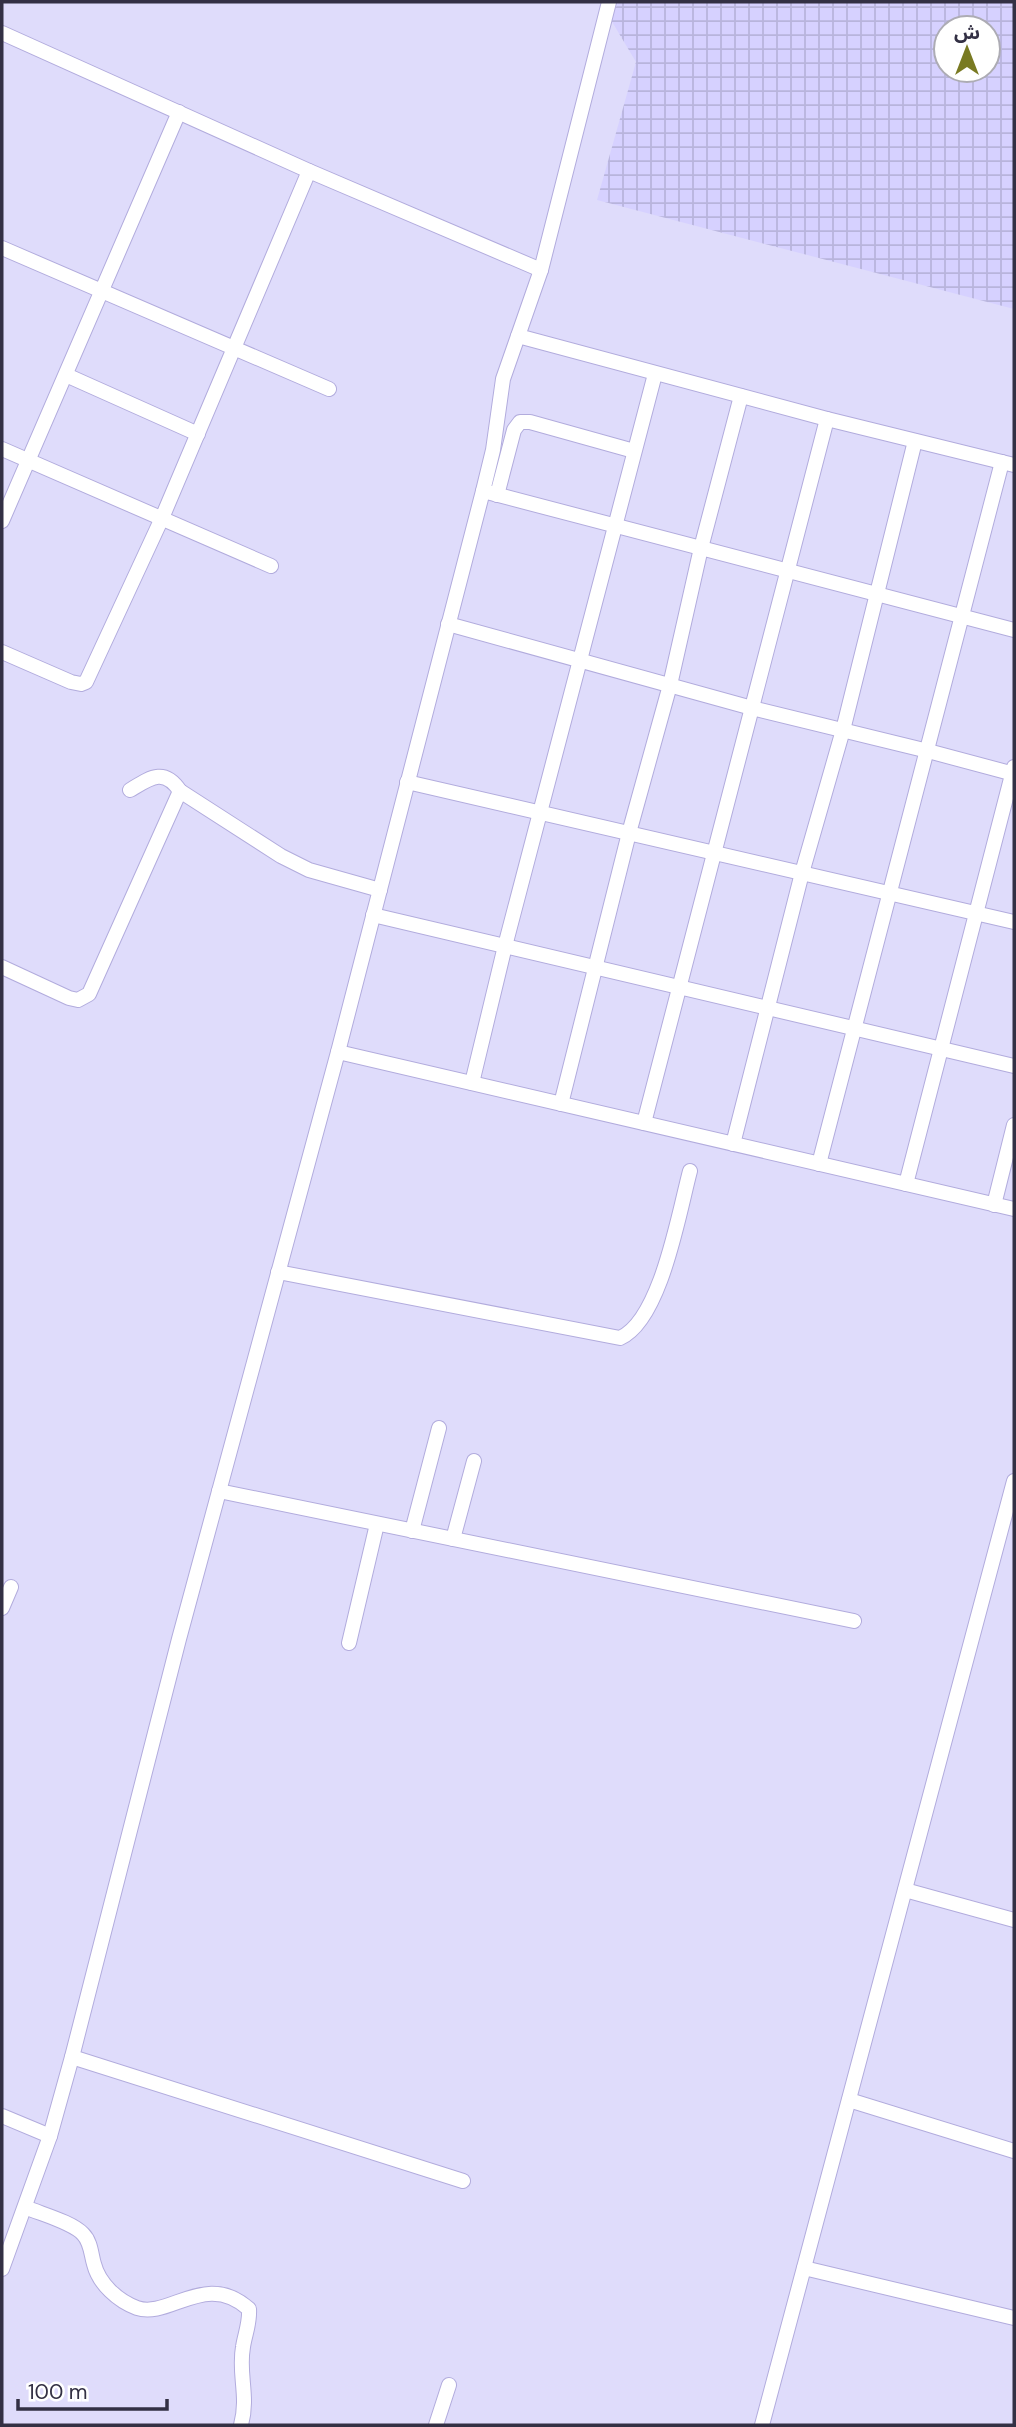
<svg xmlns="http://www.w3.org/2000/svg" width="1016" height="2427" viewBox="0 0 1016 2427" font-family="'DM Sans','Noto Sans Arabic',sans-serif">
<defs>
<pattern id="industrial-grid" width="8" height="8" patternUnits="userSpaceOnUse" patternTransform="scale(1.75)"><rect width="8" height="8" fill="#d6d1ff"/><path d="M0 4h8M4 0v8" fill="none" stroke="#b8b4dc"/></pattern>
</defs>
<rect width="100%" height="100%" fill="#dfdcfb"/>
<!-- industrial -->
<path fill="url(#industrial-grid)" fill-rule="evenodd" d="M618,2L1014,3V309L597,200L636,62L611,20ZM946,28H988V70H946Z"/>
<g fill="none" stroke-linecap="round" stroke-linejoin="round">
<defs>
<g id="minor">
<polyline points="2,33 309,171 541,270"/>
<polyline points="2,248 329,389"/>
<polyline points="518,336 827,419 1014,465"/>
<polyline points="66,375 198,434"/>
<polyline points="2,449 271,566"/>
<polyline points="483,491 1014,630"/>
<polyline points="497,495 514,430 520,422 530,422 634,451"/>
<polyline points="2,521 179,112"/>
<polyline points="448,624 752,708 928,751 1014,774"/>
<polyline points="2,652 71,682 81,684 86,682 162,518 309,171"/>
<polyline points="407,782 1014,922"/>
<path d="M130,790C150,778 164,767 180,791L281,856L309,870L380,890"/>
<polyline points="373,915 1014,1066"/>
<polyline points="2,967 69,998 78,1000 89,994 180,791"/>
<polyline points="338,1052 1014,1209"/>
<polyline points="472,1083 505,946 655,374"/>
<polyline points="561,1104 629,833 670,685 701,548 741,396"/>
<polyline points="644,1123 827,419"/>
<polyline points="733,1144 802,873 843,730 915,441"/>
<polyline points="819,1164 1002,462"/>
<polyline points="906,1184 1014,767"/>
<polyline points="994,1205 1014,1125"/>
<path d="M278,1272L620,1338C661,1320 679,1212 690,1171"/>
<polyline points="219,1491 854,1621"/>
<polyline points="412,1531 439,1428"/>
<polyline points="453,1539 474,1461"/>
<polyline points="2,1608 11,1587"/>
<polyline points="349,1643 377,1524"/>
<polyline points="905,1890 1014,1920"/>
<polyline points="72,2057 463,2181"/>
<polyline points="849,2100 1014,2151"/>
<polyline points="2,2116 50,2136"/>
<path d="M25,2207C41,2214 72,2222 83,2234C91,2242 91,2254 94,2264C99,2284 118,2301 137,2308C169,2319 206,2270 249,2309C250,2323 245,2334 243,2347C238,2374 249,2396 241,2425"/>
<polyline points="804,2268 1014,2318"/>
<polyline points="2,2269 50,2136 72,2057 179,1639 338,1052 483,491 493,450 503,379 541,270 609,2"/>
<polyline points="436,2425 449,2385"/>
<polyline points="762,2425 1014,1481"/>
</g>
</defs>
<!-- minor casing -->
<use href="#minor" stroke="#b2acdd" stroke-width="16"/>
<!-- minor -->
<use href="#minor" stroke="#fff" stroke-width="14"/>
</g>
<!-- border -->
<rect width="1016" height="2427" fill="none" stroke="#333044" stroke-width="7"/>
<!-- north arrow -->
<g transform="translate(967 49)"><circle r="33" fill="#ffffff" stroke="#adacb4" stroke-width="2"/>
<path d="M0-5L12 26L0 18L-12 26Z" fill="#797a22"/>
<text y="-10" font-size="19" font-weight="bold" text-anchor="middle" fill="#333044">ش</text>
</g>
<!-- scale -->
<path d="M18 2399v10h149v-10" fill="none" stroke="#333044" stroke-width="3.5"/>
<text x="28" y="2399" font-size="21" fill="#333044" stroke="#ffffff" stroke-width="5" paint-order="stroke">100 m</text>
</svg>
